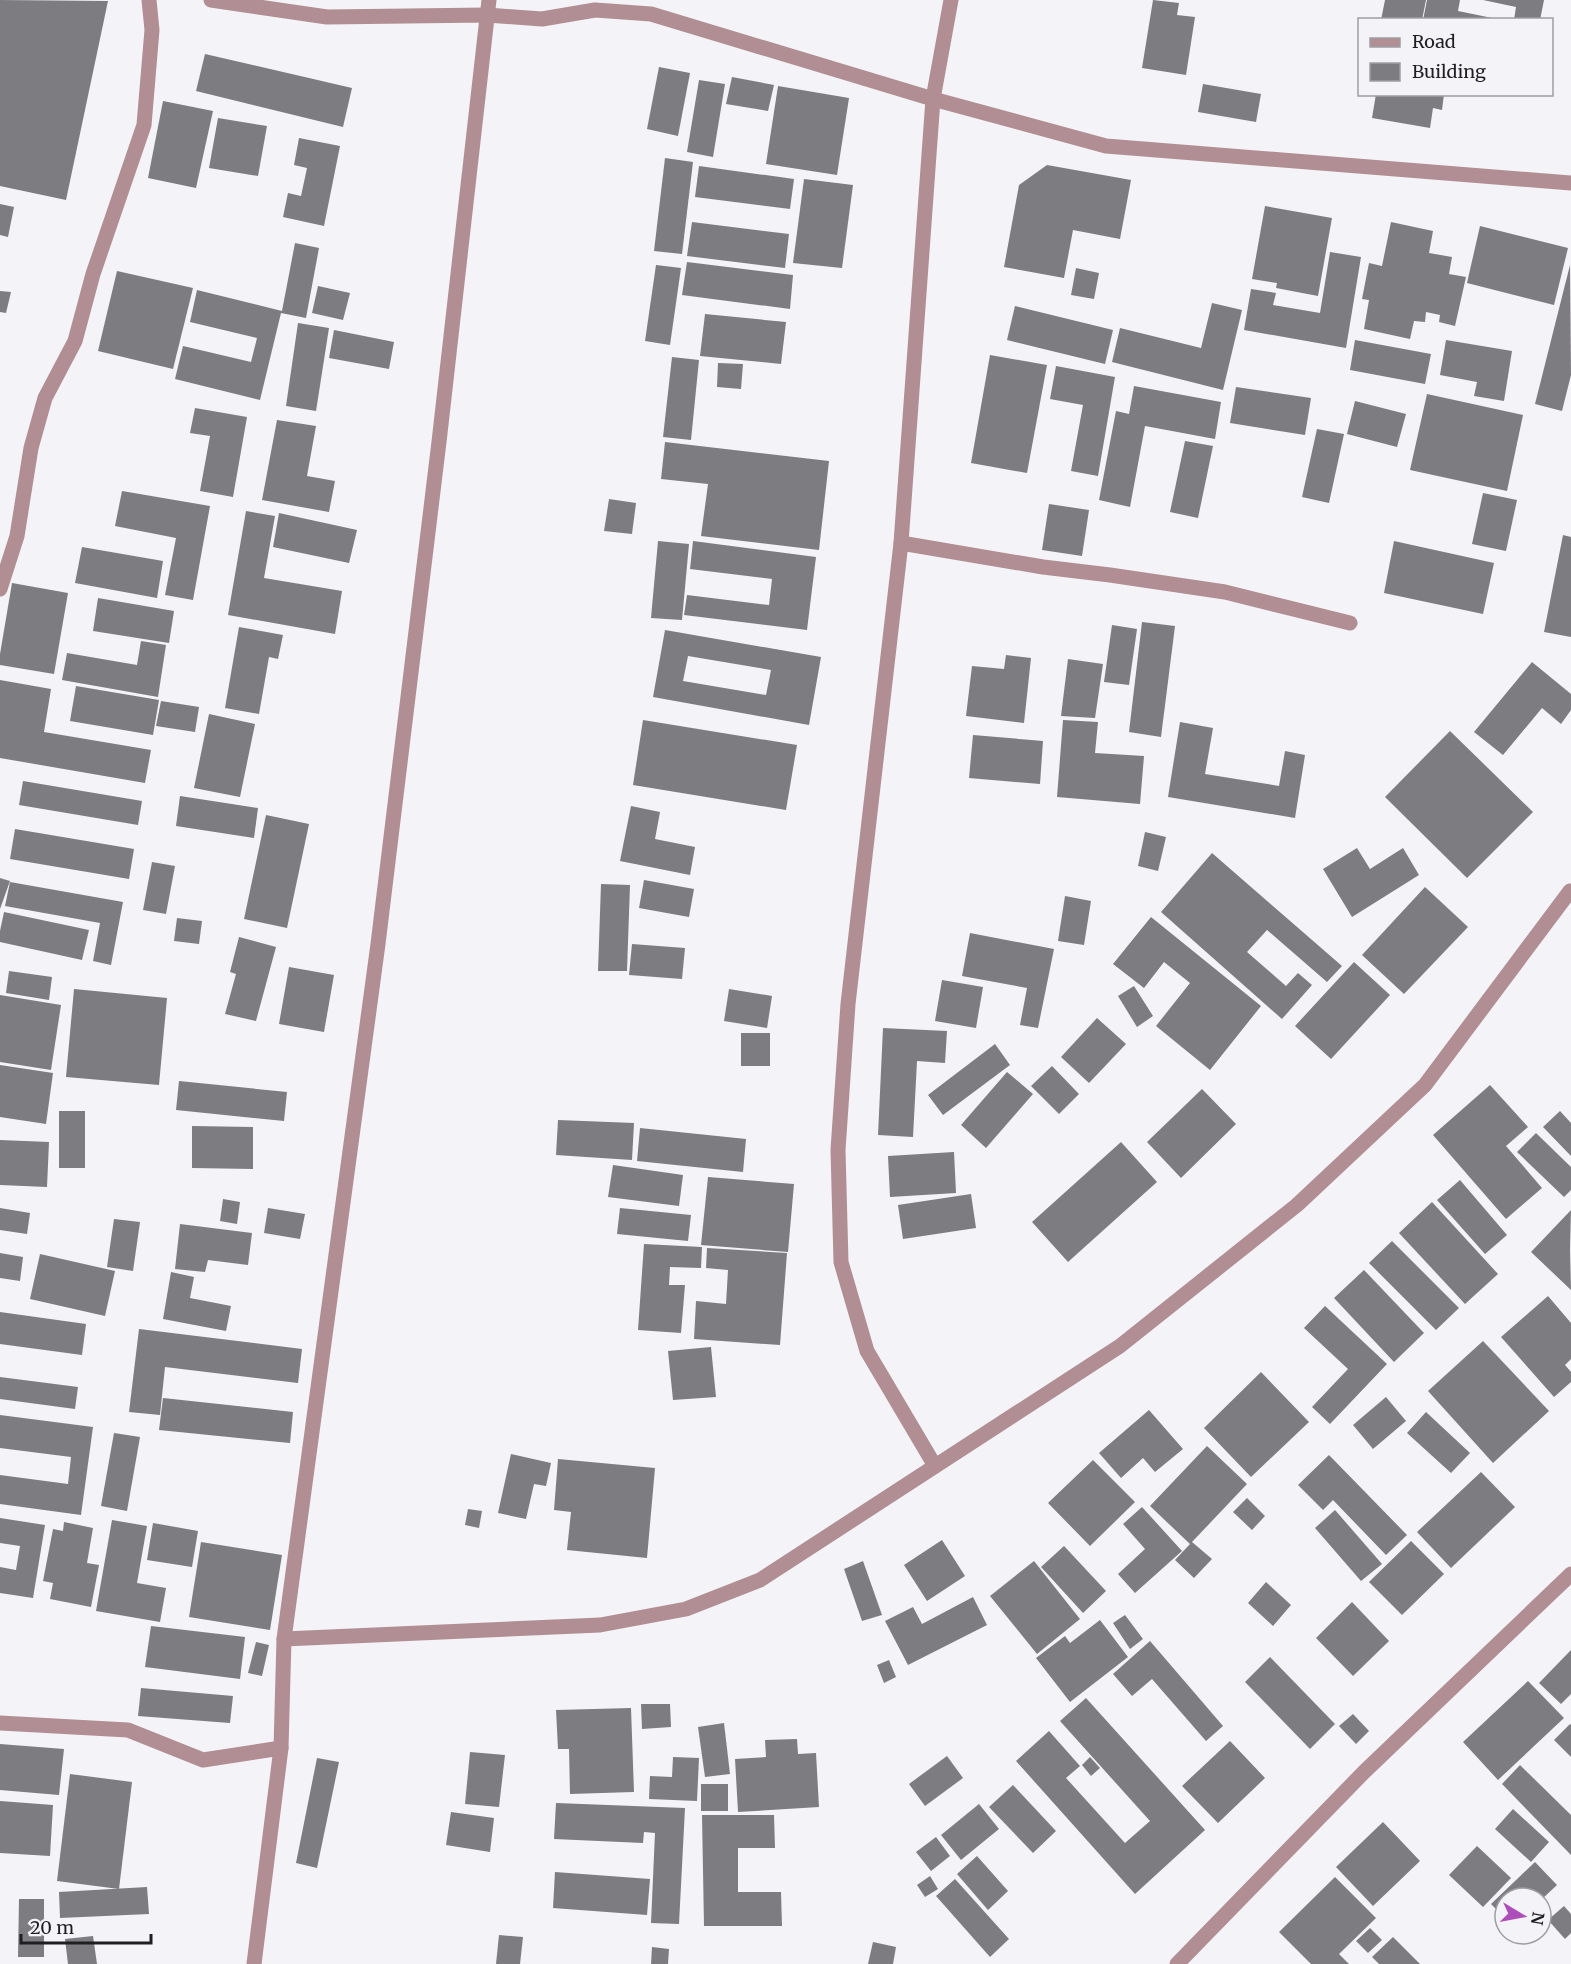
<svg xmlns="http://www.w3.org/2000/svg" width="1571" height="1964" viewBox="0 0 1571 1964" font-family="Merriweather,serif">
<rect width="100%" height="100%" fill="#f4f3f8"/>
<!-- building -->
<g fill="#7d7c81" fill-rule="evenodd">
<polygon points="0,0 108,1 66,200 0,186"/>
<polygon points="1153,0 1179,3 1177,15 1195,17 1186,75 1142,68"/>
<polygon points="1385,0 1426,0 1422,20 1381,20"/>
<polygon points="1427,0 1460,0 1458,11 1502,20 1423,20"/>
<polygon points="1483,0 1544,0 1540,20 1514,20 1516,7"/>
<polygon points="205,54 352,88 343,127 196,91"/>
<polygon points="659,67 690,73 678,136 647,129"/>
<polygon points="732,77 774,85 768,111 726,104"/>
<polygon points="699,80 725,84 713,157 687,152"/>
<polygon points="1203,84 1261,94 1256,122 1198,112"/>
<polygon points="778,86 849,98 837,175 766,164"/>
<polygon points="1376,94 1444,94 1442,110 1433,108 1430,128 1372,118"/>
<polygon points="163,101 213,111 196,188 148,178"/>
<polygon points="218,118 267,126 258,176 209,168"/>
<polygon points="299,138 340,146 324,226 283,217 288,193 301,196 307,168 294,165"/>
<polygon points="665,158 693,162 682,254 654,251"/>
<polygon points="1047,165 1131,180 1120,239 1073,230 1064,278 1004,267 1019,185"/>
<polygon points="699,166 794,179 790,209 695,197"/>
<polygon points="804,179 853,185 842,268 793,263"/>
<polygon points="0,204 14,207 8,237 0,235"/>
<polygon points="1265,206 1332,218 1318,296 1276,288 1277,283 1252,279"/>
<polygon points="692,222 789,234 785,268 687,256"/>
<polygon points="1391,222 1433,231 1429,253 1452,257 1449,274 1466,277 1455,326 1439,322 1440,315 1426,312 1425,322 1414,321 1410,339 1364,329 1369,300 1362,299 1369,263 1382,266"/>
<polygon points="1480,226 1568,248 1554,305 1467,283"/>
<polygon points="295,243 319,248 306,318 281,313 260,400 175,379 183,346 251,362 257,338 190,322 197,290 282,311"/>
<polygon points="1330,252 1361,257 1346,348 1244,330 1251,289 1276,293 1273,305 1320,313"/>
<polygon points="687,262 793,275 790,309 682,295"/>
<polygon points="656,265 681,268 670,345 645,341"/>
<polygon points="1570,265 1571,375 1562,411 1535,404"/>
<polygon points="1076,268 1099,273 1094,299 1071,295"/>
<polygon points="117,271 193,288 173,369 98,351"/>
<polygon points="318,286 350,293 343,320 312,313"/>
<polygon points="0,291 11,292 6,313 0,312"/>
<polygon points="1212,303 1242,310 1223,390 1112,362 1120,328 1201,348"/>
<polygon points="1015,306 1113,330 1105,364 1007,340"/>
<polygon points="705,314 786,322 781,364 700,356"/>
<polygon points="298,323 329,328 316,411 286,406"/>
<polygon points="334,330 394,342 389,369 329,358"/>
<polygon points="1355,340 1431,354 1425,384 1350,370"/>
<polygon points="1446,340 1512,351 1504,401 1474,396 1477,382 1440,375"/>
<polygon points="990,355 1047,365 1027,473 971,463"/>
<polygon points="672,357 699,360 691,440 663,437"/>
<polygon points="718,363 743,364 741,389 717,387"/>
<polygon points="1056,366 1115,377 1098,476 1071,471 1083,405 1050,399"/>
<polygon points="1134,386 1221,402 1215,439 1145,426 1130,507 1099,500 1116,411 1129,414"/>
<polygon points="1236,387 1311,398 1305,435 1230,423"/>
<polygon points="1427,394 1523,415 1507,491 1410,470"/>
<polygon points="1355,401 1406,414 1397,447 1347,434"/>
<polygon points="195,408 247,417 233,497 200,491 210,436 190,433"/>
<polygon points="277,420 316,426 307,476 335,481 329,512 262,500"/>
<polygon points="1317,429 1344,434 1329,503 1302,497"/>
<polygon points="1185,441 1213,446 1198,518 1170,512"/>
<polygon points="665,442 829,461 819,550 701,536 708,484 661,479"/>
<polygon points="122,491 210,506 193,600 165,595 176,538 115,526"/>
<polygon points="1483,493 1517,500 1506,551 1472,544"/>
<polygon points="609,499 636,503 632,534 604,531"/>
<polygon points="1049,504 1089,510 1082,556 1042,550"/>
<polygon points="246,511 275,516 264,578 342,591 335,634 228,615"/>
<polygon points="279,513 357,530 349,563 273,547"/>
<polygon points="1563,535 1571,537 1571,637 1544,632"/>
<polygon points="658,541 689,544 682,620 651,618"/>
<polygon points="693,541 816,557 807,630 684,615 687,595 769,605 772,579 690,569"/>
<polygon points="1394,541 1494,563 1483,614 1384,593"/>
<polygon points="82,547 163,561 157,598 75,583"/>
<polygon points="12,583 68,593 54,674 0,665 0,654"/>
<polygon points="98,598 174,611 169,643 93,631"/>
<polygon points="1142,622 1175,626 1161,737 1129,732"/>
<polygon points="1112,625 1137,629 1129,685 1104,682"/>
<polygon points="239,627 283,635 278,659 269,657 259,714 225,708"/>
<path d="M665,630L821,657L809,725L653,697ZM688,656L771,670L766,695L683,681Z"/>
<polygon points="141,641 166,645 158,697 62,680 67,653 137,665"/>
<polygon points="1006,655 1031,658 1024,723 966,716 972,666 1004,669"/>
<polygon points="1068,659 1103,664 1095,718 1061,716"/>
<polygon points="1532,662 1571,694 1571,710 1561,724 1542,708 1503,755 1474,732"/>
<polygon points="0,680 51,689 44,732 151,750 145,783 0,758"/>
<polygon points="76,686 159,700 153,735 70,721"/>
<polygon points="161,701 199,707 195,732 156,726"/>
<polygon points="209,714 255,724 240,797 194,788"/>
<polygon points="643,720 797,745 786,810 633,785"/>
<polygon points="1063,720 1098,722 1095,753 1144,756 1140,804 1057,797"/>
<polygon points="1180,722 1213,728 1205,774 1279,786 1285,751 1305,755 1295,818 1168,797"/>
<polygon points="1450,731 1533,812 1467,878 1385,797"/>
<polygon points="973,735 1043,741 1040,784 969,778"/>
<polygon points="23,781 142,801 138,825 19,805"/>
<polygon points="180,796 258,808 254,838 176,826"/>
<polygon points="631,806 660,812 655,839 695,847 690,875 620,861"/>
<polygon points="266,815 309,824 287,928 244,919"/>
<polygon points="15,829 134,849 129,879 10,859"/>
<polygon points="1145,832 1166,837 1158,871 1138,866"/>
<polygon points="1357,848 1370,869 1403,848 1419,875 1352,917 1323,869"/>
<polygon points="1212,853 1342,966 1327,982 1267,930 1247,952 1286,986 1298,973 1312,985 1282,1019 1161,912"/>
<polygon points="152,862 175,866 166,914 143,910"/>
<polygon points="0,878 10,881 0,909"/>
<polygon points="644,880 694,889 689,917 639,908"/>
<polygon points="10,882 123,902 111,965 93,961 100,923 5,906"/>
<polygon points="601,884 630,885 627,971 598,971"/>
<polygon points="1425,887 1468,927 1404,994 1362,955"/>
<polygon points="1065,896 1091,901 1084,945 1058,941"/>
<polygon points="4,912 89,930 82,960 0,942 0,931"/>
<polygon points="1151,917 1261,1006 1210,1070 1156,1026 1190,983 1164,962 1144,988 1113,964"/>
<polygon points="177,918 202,921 199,944 174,941"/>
<polygon points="970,933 1054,949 1038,1028 1020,1025 1027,988 962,976"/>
<polygon points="239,937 276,947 256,1021 225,1014 236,974 230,972"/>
<polygon points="632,944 685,948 682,979 629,975"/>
<polygon points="1354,962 1390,995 1331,1059 1295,1026"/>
<polygon points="289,967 334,975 324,1032 279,1024"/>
<polygon points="9,971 52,977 49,1000 6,993"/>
<polygon points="942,980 983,987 976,1028 935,1021"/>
<polygon points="1134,986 1153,1016 1137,1027 1118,996"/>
<polygon points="74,989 167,998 159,1085 66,1077"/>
<polygon points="729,989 772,996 767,1028 724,1021"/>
<polygon points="0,995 61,1005 51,1070 0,1062"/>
<polygon points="1097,1018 1126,1044 1089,1083 1061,1057"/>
<polygon points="883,1028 947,1031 945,1063 917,1061 913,1137 878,1135"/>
<rect x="741" y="1033" width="29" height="33"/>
<polygon points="995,1044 1010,1065 943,1115 928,1095"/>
<polygon points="0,1065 53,1073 46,1124 0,1117"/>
<polygon points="1052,1066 1079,1094 1059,1114 1031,1086"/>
<polygon points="1007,1072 1033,1094 986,1148 961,1125"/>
<polygon points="179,1081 287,1092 284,1121 176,1110"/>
<polygon points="1490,1085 1528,1127 1506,1146 1542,1188 1506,1219 1433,1135"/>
<polygon points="1202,1089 1236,1124 1181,1178 1147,1142"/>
<rect x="59" y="1111" width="26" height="57"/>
<polygon points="1560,1111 1571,1123 1571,1156 1543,1127"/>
<polygon points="558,1120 634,1123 632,1160 556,1155"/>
<polygon points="192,1126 253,1127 253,1169 192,1168"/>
<polygon points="640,1128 746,1139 743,1172 637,1161"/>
<polygon points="1536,1133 1571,1167 1571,1190 1564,1197 1517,1152"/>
<polygon points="0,1140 49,1142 47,1187 0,1185"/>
<polygon points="1121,1142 1157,1182 1068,1262 1032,1222"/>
<polygon points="954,1152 956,1193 890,1197 888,1156"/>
<polygon points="613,1165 683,1175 679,1206 608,1197"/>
<polygon points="708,1177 794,1184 788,1252 701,1245"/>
<polygon points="1460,1180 1507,1235 1485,1254 1437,1200"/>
<polygon points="971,1194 976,1228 903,1239 898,1205"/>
<polygon points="223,1199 240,1202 237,1224 220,1221"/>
<polygon points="1432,1202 1498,1274 1465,1304 1399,1233"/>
<polygon points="0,1208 30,1213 27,1234 0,1230"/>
<polygon points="268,1208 305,1214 300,1239 264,1233"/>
<polygon points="620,1208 691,1215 688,1241 617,1234"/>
<polygon points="1571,1210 1570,1249 1571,1290 1531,1252"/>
<polygon points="114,1219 140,1222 133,1271 107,1267"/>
<polygon points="180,1224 252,1233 248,1265 208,1260 205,1272 175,1269"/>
<polygon points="1392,1241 1459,1308 1436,1330 1369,1263"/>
<polygon points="644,1244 702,1247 701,1268 670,1267 669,1285 685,1285 681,1333 638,1330"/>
<polygon points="707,1248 787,1253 780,1345 694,1339 696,1301 726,1304 728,1270 706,1268"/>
<polygon points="0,1253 23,1257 20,1281 0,1278"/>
<polygon points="40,1254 115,1271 105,1316 30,1299"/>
<polygon points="1364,1270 1424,1333 1394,1362 1334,1298"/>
<polygon points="171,1272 194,1277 190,1298 231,1306 226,1331 163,1319"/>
<polygon points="1548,1296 1571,1323 1571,1359 1565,1365 1571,1372 1571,1382 1554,1397 1501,1337"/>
<polygon points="1325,1306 1387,1364 1330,1424 1312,1407 1348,1369 1304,1328"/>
<polygon points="0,1312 86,1324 82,1355 0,1344"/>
<polygon points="139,1329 302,1349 298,1383 165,1367 160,1415 129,1412"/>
<polygon points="1483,1341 1549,1411 1493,1463 1428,1391"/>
<polygon points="711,1347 716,1397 673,1400 668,1351"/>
<polygon points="1261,1372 1309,1422 1251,1477 1204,1428"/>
<polygon points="0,1377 78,1387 75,1409 0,1399"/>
<polygon points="1386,1397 1406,1421 1373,1449 1353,1425"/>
<polygon points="163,1398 293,1412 290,1443 159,1430"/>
<polygon points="1149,1410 1183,1449 1155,1472 1143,1458 1121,1478 1099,1453"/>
<polygon points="1426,1412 1470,1453 1451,1473 1407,1433"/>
<polygon points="0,1415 93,1427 81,1515 0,1504 0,1475 68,1484 71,1457 0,1448"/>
<polygon points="114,1433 140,1437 127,1511 101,1506"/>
<polygon points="1207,1446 1247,1484 1192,1542 1212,1559 1194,1578 1175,1560 1190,1544 1150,1506"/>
<polygon points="511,1454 551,1463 546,1486 534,1484 526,1519 498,1513"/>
<polygon points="1329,1455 1407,1535 1386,1555 1333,1500 1323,1510 1298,1485"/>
<polygon points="558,1459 655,1468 647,1558 567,1550 571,1512 554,1510"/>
<polygon points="1093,1460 1135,1502 1090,1546 1048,1503"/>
<polygon points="1481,1472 1515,1507 1451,1568 1417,1532"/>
<polygon points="1247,1498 1265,1516 1252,1530 1233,1512"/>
<polygon points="1142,1507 1182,1551 1135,1593 1118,1574 1145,1549 1123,1524"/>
<polygon points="468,1509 482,1511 479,1528 465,1525"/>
<polygon points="1335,1510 1382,1564 1361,1581 1315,1528"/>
<polygon points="0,1518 45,1525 33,1598 0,1593 0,1567 16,1570 20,1546 0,1543"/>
<polygon points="112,1520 147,1526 137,1583 166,1588 160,1622 96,1611"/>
<polygon points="64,1522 93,1528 87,1563 99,1565 91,1607 50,1599 53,1583 43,1581 53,1529 63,1531"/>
<polygon points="153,1523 198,1531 192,1567 147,1560"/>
<polygon points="942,1540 965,1576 927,1601 904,1565"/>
<polygon points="1411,1541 1444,1574 1402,1615 1369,1582"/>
<polygon points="201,1542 282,1555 270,1630 189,1617"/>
<polygon points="1064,1546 1106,1591 1083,1613 1041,1567"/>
<polygon points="863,1561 882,1615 862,1621 844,1569"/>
<polygon points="1034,1561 1080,1619 1037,1654 990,1596"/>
<polygon points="1266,1582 1291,1605 1273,1626 1248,1603"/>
<polygon points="973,1597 987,1625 908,1665 885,1621 913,1607 922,1624"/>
<polygon points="1352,1602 1389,1641 1353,1676 1316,1638"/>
<polygon points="1125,1615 1143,1639 1130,1649 1113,1623"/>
<polygon points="1100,1620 1128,1657 1070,1702 1036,1658 1065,1636 1070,1643"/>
<polygon points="151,1626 245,1637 240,1679 145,1667"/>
<polygon points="1150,1641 1223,1726 1206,1741 1152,1679 1132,1696 1113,1674"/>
<polygon points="256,1642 269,1645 262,1676 248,1673"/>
<polygon points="1571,1650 1571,1694 1561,1704 1539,1683"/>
<polygon points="1270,1657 1335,1724 1310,1749 1245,1682"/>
<polygon points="889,1660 896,1677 884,1683 877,1665"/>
<polygon points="1528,1681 1564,1718 1498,1780 1463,1742"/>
<polygon points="141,1688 233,1696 230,1723 138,1716"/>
<polygon points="1086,1698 1205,1830 1135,1894 1016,1761 1049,1731 1080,1766 1066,1778 1125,1843 1150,1821 1060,1721"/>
<polygon points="641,1704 670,1704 671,1727 642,1729"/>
<polygon points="631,1708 634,1792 570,1794 569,1749 558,1749 556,1710"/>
<polygon points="1353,1714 1369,1731 1356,1744 1339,1726"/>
<polygon points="724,1723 730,1774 705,1777 698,1727"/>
<polygon points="1570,1724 1571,1725 1571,1757 1554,1740"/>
<polygon points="797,1739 798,1754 816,1753 819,1807 738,1812 735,1759 766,1757 765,1740"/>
<polygon points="1230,1741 1265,1778 1218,1823 1182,1786"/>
<polygon points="0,1744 64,1749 59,1795 0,1790"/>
<polygon points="470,1752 505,1755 499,1807 465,1804"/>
<polygon points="947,1756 963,1778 925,1806 909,1784"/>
<polygon points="673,1757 699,1758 697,1801 649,1799 650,1776 672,1777"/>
<polygon points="1090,1757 1100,1768 1091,1776 1082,1765"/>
<polygon points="317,1758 339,1762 317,1868 296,1863"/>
<polygon points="1520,1765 1571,1815 1571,1855 1502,1784"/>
<polygon points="70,1774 132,1782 119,1889 57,1881"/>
<rect x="701" y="1784" width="27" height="27"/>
<polygon points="1013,1785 1056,1831 1033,1853 989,1807"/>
<polygon points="0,1801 53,1805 50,1856 0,1853"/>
<polygon points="556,1803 685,1808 679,1924 651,1923 655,1833 644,1832 643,1843 554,1839"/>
<polygon points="979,1804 999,1829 961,1860 941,1835"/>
<polygon points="1513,1809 1549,1842 1531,1862 1495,1829"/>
<polygon points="451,1812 494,1818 490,1852 446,1845"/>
<polygon points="702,1815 774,1815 775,1848 738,1848 738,1892 781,1892 782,1926 704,1926"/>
<polygon points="1383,1822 1420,1861 1373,1906 1336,1867"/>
<polygon points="936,1837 950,1856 931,1871 916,1852"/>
<polygon points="1477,1846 1511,1878 1483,1907 1449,1875"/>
<polygon points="977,1856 1008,1891 988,1910 957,1874"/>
<polygon points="1535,1862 1557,1885 1541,1900 1541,1898 1505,1898 1505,1918 1491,1904"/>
<polygon points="555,1872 650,1879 647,1915 553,1908"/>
<polygon points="930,1876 938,1889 925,1897 917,1885"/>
<polygon points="1335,1877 1376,1918 1339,1954 1349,1964 1311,1964 1279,1932"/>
<polygon points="955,1879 1009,1939 990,1957 936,1896"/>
<polygon points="147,1887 149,1914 60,1918 59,1892"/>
<polygon points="19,1899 44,1899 44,1957 18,1957"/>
<polygon points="1564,1906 1571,1914 1571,1933 1565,1939 1548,1920"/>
<polygon points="1370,1928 1382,1940 1368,1953 1356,1941"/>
<polygon points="499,1935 523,1937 520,1964 496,1964"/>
<polygon points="93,1936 97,1964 68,1964 65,1939"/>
<polygon points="1393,1937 1420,1964 1379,1964 1372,1957"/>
<polygon points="873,1942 896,1947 893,1964 868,1964"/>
<polygon points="652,1947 669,1949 668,1964 651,1964"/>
</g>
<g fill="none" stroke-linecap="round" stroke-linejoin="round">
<!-- minor -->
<g stroke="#b08e93" stroke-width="15">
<polyline points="211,0 327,17 487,15 542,19 595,10 651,14 933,99 1106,146 1571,183"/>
<polyline points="901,543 1043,567 1110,575 1225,592 1350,623"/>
<polyline points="0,589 17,536 31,448 45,398 75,341 93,274 144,125 152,30 149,0"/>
<polyline points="935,1466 867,1351 841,1262 838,1150 848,1004 901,543 933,99 951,0"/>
<polyline points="284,1639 600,1625 686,1609 760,1580 1120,1346 1297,1205 1425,1085 1570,891"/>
<polyline points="0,1723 128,1730 203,1760 281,1748"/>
<polyline points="254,1964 281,1748 284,1639 378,944 439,442 489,0"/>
<polyline points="1177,1964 1364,1772 1571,1574"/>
</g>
</g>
<!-- legend -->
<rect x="1358" y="18" width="195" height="78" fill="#f4f3f8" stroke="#9f9ea2" stroke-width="1.5"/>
<rect x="1370" y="38" width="30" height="9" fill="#b08e93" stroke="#9f9ea2" stroke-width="1.5"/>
<text x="1412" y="48" font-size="18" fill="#1f1f21">Road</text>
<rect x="1370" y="63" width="30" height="18" fill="#7d7c81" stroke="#9f9ea2" stroke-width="1.5"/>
<text x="1412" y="78" font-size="18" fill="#1f1f21">Building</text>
<!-- north arrow -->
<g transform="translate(1523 1916) rotate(100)"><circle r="28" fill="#f4f3f8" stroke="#9f9ea2" stroke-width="1.5"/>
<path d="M0-4.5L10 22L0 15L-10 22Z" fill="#ae4fb9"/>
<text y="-9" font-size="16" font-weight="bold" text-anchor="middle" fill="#1f1f21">N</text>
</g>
<!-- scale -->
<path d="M21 1934v9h130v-9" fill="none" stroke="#1f1f21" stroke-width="3"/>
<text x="30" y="1934" font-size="18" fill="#1f1f21" stroke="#f4f3f8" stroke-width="4.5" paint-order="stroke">20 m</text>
</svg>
